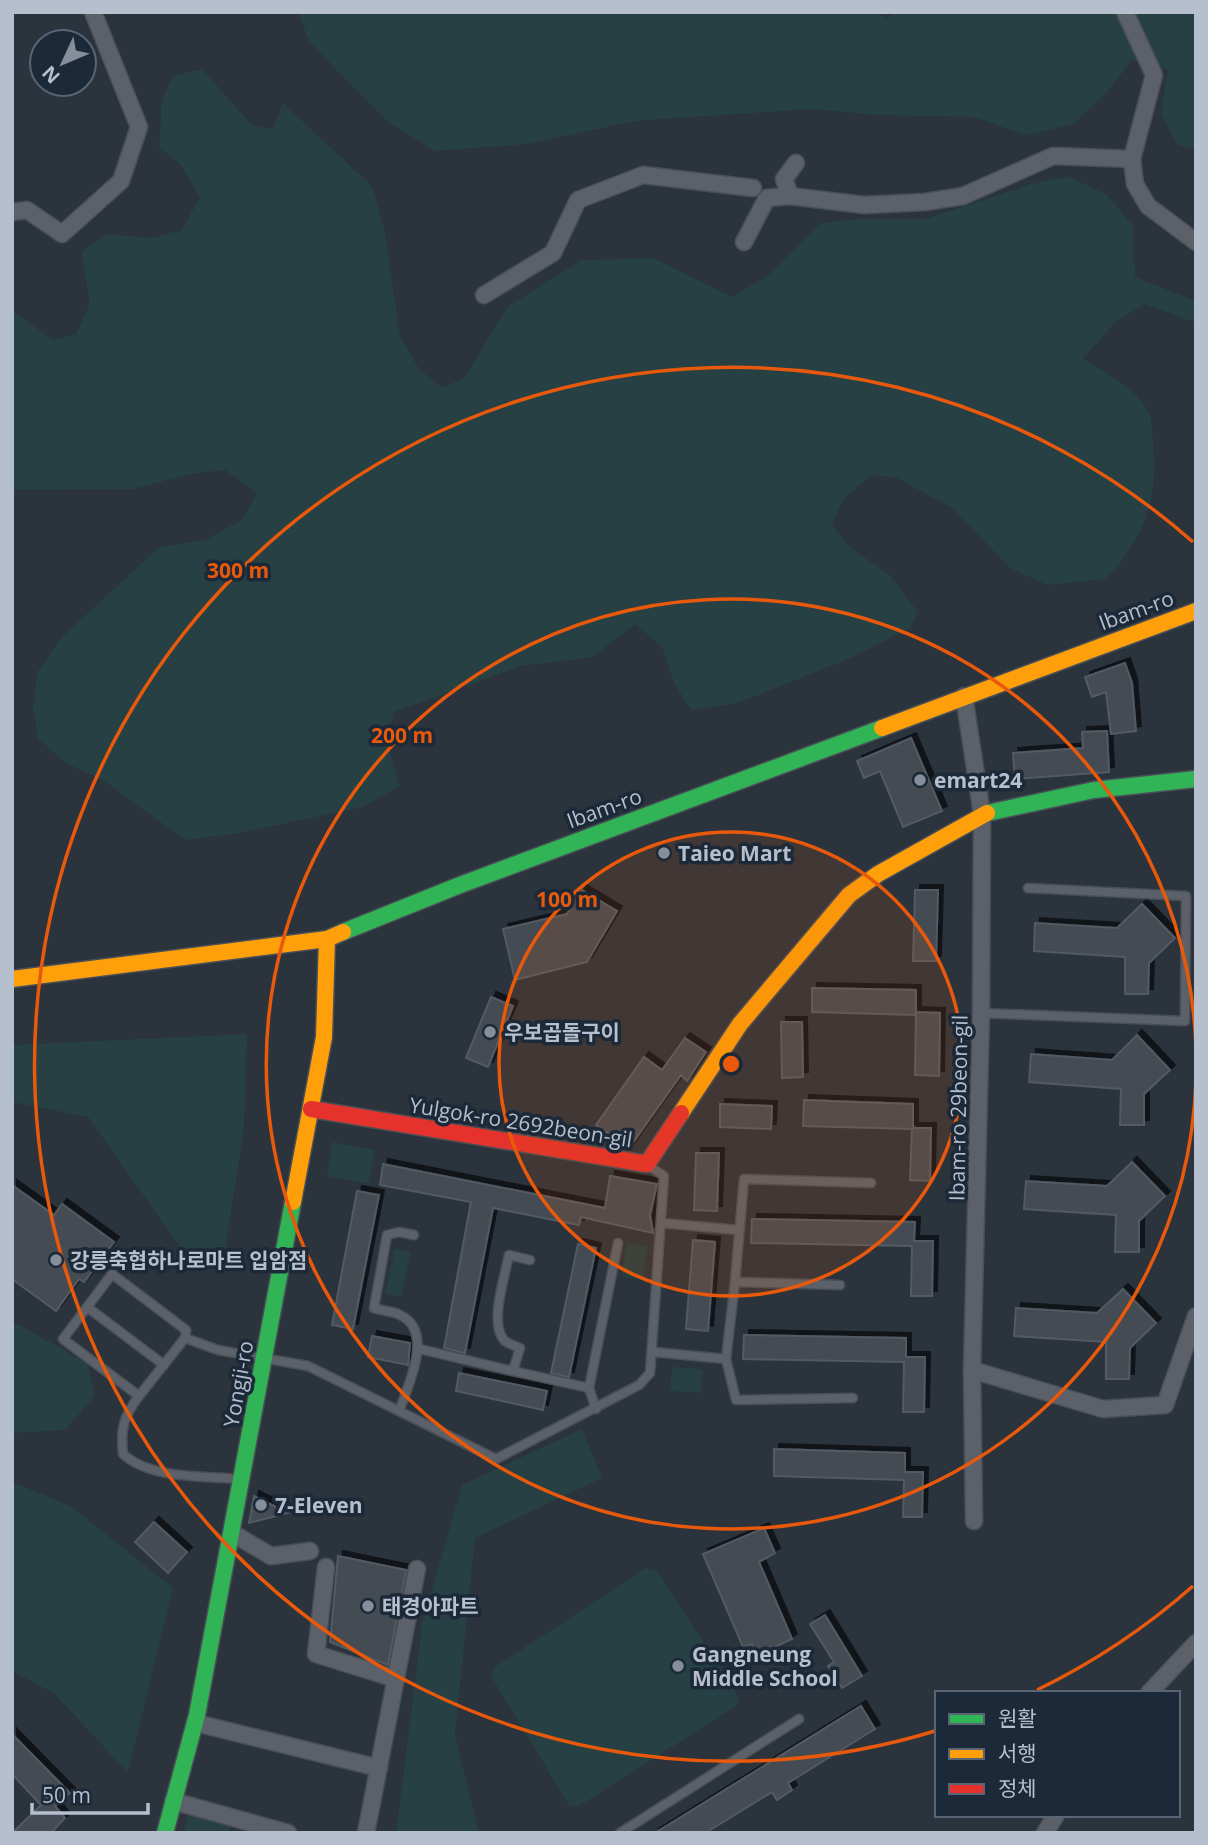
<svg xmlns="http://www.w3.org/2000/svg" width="1208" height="1845" viewBox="0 0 1208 1845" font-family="'Open Sans','Noto Sans KR',sans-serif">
<defs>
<filter id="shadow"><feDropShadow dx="5" dy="-5" stdDeviation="0" flood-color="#0009"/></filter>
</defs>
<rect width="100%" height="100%" fill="#2b333c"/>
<!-- green -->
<g fill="#264043">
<polygon points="298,12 879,12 886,19 897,12 1196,12 1196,150 1176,144 1161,113 1168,70 1132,60 1108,91 1074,124 1026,135 973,117 876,115 814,109 635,121 528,144 435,151 387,121 346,80 309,41"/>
<path d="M202,69L253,126L273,129L283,103L372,186L385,232L400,336L419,369L441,387L464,379L507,307L582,260L653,258L732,297L770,274L821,223L858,219H926L1032,184L1068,176L1107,195L1133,226L1135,277L1196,301V323L1145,304L1117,321L1083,358C1107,375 1133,385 1148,411C1153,419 1152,434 1153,443C1159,498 1144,539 1106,579L1047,585L1010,568L952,508L897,478L871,475L843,500L832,525L852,549L890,575L918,612L910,628L851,658L738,703L691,710L674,683L662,647L635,624L593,657L522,666L394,712L387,741L400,786L363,807L240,833L185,840L103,780L65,763L38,738L33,706L38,671L62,637L159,547L205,540L243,519L257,493L225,470L190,474L133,489L12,490V310L53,340L76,334L90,303L81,252L107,234L151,238L181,230L200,198L181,165L159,147L162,99L174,75Z"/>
<polygon points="247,1034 244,1128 222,1271 190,1261 88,1117 12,1102 12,1045"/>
<polygon points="332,1142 375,1150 369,1184 327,1176"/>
<polygon points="627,1243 647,1246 643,1280 622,1277"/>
<polygon points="395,1249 411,1252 401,1297 385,1293"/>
<polygon points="18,1324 88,1364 95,1396 65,1430 12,1433 12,1325"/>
<polygon points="672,1367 703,1369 701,1393 670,1391"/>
<polygon points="582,1429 602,1478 475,1538 455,1734 479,1833 396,1833 422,1624 462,1485"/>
<polygon points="12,1482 71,1506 173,1588 128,1773 55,1694 12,1671"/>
<polygon points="646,1568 657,1571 739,1697 736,1706 579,1806 570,1807 491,1676 493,1668"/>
<polygon points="190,1808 232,1819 229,1833 183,1833"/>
</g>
<!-- building -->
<g fill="#444b52" stroke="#535a63" stroke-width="2" filter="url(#shadow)">
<polygon points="1125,663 1132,683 1136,731 1111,734 1106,692 1092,697 1085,677"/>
<polygon points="1107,731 1109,772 1015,779 1013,753 1083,748 1082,732"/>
<polygon points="911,738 942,811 903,827 880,771 864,778 857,761"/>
<polygon points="582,890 617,911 587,962 515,980 503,929 567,914"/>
<polygon points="915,890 938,890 936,961 913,961"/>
<polygon points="1142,904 1175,938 1149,963 1148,994 1125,994 1125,957 1034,951 1035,923 1117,928"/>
<polygon points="812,988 916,990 916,1015 812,1012"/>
<polygon points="491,997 513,1006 488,1067 466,1058"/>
<polygon points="916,1012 940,1013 939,1076 915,1075"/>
<polygon points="781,1022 802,1022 803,1077 782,1078"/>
<polygon points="1137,1035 1170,1070 1144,1094 1144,1125 1120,1125 1121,1089 1029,1082 1031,1054 1112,1060"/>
<polygon points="685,1038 706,1052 687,1081 681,1075 629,1148 596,1125 644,1057 662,1070"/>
<polygon points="804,1100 913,1104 913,1128 931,1128 930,1181 910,1180 912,1129 803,1126"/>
<polygon points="720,1104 772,1106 771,1129 720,1127"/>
<polygon points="696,1153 719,1153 717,1211 694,1210"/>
<polygon points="1132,1162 1165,1196 1139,1221 1139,1252 1115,1252 1116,1215 1024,1209 1026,1181 1107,1186"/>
<polygon points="383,1164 605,1208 610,1176 657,1184 650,1215 653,1233 581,1217 579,1225 493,1208 465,1353 444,1348 471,1202 380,1185"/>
<polygon points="12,1185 54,1215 62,1204 114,1242 84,1282 79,1279 56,1311 12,1279"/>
<polygon points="357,1191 379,1195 353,1329 332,1325"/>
<polygon points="752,1219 915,1222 914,1241 933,1241 932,1296 911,1296 912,1246 751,1243"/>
<polygon points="693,1240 715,1242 708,1331 686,1329"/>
<polygon points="578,1244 596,1248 569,1377 551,1373"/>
<polygon points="1123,1289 1156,1323 1130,1348 1129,1379 1106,1379 1106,1342 1014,1336 1016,1308 1097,1313"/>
<polygon points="744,1335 906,1338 906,1357 925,1357 924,1412 903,1412 904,1362 743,1359"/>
<polygon points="372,1336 410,1343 408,1365 368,1357"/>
<polygon points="459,1373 547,1391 543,1410 456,1391"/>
<polygon points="774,1449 905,1453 905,1472 923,1472 922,1517 903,1517 904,1480 774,1476"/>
<polygon points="254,1496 288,1513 249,1523"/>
<polygon points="154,1522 187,1552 168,1573 135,1542"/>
<polygon points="764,1528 775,1553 759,1562 792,1639 757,1655 752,1644 743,1647 703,1554"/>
<polygon points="338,1556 406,1570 388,1665 330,1642"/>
<polygon points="825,1615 862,1676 842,1688 828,1666 834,1662 810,1624"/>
<polygon points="861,1706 875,1729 788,1783 792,1790 777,1800 772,1792 705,1833 655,1833"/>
<polygon points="12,1734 70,1793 55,1806 65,1818 51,1833 12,1833 41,1805 12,1774"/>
</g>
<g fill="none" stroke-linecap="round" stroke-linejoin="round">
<defs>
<g id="lane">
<polyline points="981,1013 1185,1021 1186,896 1028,888"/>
<polyline points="662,1223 738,1230"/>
<polygon points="112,1274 186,1330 185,1338 139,1396 63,1339"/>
<polyline points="735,1282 744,1179 871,1183"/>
<polyline points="87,1307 164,1365"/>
<polyline points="185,1338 218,1350 308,1366 496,1459 639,1385 650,1373 664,1176 649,1166"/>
<path d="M420,1349L513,1371L520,1348C515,1346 508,1344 504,1340C489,1323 505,1276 509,1255L530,1260"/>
<polyline points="654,1352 726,1359 736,1400 853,1398"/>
<polyline points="726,1359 735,1282 840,1285"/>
<polyline points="513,1371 589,1388"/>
<path d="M139,1396C124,1416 120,1428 123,1454C150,1479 204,1476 239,1479"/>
<polyline points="596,1409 589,1388 618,1243"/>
<path d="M399,1411C408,1386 435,1331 400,1315C393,1311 382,1311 374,1308L387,1235L399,1232L414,1235"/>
<polyline points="620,1833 799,1719"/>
</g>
<g id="street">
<polyline points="1125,12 1154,75 1132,159 1135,184 1148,206 1196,242"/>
<polyline points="796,163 784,179 790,196 864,205 925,202 963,196 1053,156 1132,159"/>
<polyline points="12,212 27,210 62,234 121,181 139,127 93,12"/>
<polyline points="744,242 767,198 790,196"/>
<polyline points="484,295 553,253 578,200 643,175 753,188"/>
<polyline points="964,696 982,814 981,1013 972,1370 974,1521"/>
<polyline points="972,1370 1103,1409 1165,1405 1196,1316"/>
<polyline points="232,1533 271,1556 310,1551"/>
<polyline points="326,1567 316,1654 396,1679"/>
<polyline points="1149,1693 1196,1643"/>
<polyline points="196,1723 379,1768"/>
<polyline points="173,1801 288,1833"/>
<polyline points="366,1833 417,1569"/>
<polyline points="1045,1833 1056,1815"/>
</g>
<g id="fast">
<polyline points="987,813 1094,790 1196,779"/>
<polyline points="343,932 460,885 882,728"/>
<polyline points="165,1833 197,1715 293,1202"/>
</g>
<g id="slow">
<polyline points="882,728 1196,611"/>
<polyline points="12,979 327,939 343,932"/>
<polyline points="681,1113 740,1024 849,895 878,874 987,813"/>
<polyline points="293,1202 324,1037 327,939"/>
</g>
<polyline id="jam" points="311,1109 647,1164 681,1113"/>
</defs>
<!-- lane casing -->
<use href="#lane" stroke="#494f56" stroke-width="11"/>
<!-- street casing -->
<use href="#street" stroke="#494f56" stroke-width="19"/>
<!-- fast casing -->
<use href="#fast" stroke="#494f56" stroke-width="19"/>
<!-- slow casing -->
<use href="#slow" stroke="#494f56" stroke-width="19"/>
<!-- jam casing -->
<use href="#jam" stroke="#494f56" stroke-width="19"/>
<!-- lane -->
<use href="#lane" stroke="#5c6169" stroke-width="8"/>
<!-- street -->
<use href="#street" stroke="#5c6169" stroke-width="16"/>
<!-- fast -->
<use href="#fast" stroke="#30b455" stroke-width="16"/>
<!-- slow -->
<use href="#slow" stroke="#ff9f0a" stroke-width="16"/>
<!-- jam -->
<use href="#jam" stroke="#e5322d" stroke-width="16"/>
</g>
<!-- distance rings -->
<circle cx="731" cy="1064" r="232" fill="#e8590c" fill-opacity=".12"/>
<g fill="none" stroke="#e8590c" stroke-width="3.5">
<circle cx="731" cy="1064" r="232"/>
<path d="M1196 1080A465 465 0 1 1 1196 1048"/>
<path d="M1193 1586A697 697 0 0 1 1037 1690M935 1731A697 697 0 1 1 1193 542"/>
</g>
<!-- markers -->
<g fill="#858e9a" stroke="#1c2938" stroke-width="2.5">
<circle cx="920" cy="780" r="7"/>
<circle cx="664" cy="853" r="7"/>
<circle cx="490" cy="1032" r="7"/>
<circle cx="56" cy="1260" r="7"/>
<circle cx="261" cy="1505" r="7"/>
<circle cx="368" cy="1606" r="7"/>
<circle cx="678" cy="1666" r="7"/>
</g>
<g text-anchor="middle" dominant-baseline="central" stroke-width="7" stroke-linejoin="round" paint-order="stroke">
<!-- street labels -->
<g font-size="21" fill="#b5bfcd" stroke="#1c2938">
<text transform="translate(1136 610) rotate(-20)">Ibam-ro</text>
<text transform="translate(604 808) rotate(-20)">Ibam-ro</text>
<text transform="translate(958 1108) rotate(-89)">Ibam-ro 29beon-gil</text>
<text transform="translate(521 1122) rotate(9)">Yulgok-ro 2692beon-gil</text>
<text transform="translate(238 1384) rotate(-80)">Yongji-ro</text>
</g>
<!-- poi labels -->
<g font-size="21" font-weight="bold" fill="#b5bfcd" stroke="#1c2938" text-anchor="start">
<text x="934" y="780">emart24</text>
<text x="678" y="853">Taieo Mart</text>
<text x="504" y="1032">우보곱돌구이</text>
<text x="70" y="1260">강릉축협하나로마트 입암점</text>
<text x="275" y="1505">7-Eleven</text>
<text x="382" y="1606">태경아파트</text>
<text x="692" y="1654">Gangneung<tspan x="692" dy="24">Middle School</tspan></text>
</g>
</g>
<circle cx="731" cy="1064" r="10" fill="#e8590c" stroke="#1c2938" stroke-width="3.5"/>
<g font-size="21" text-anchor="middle" font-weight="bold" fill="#e8590c" stroke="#1c2938" stroke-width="7" stroke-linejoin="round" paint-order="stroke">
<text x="238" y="578">300 m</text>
<text x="402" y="743">200 m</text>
<text x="567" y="907">100 m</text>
</g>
<!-- border -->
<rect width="1208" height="1845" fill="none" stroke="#b5bfcd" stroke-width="28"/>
<!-- legend -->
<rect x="935" y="1691" width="245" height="126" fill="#1c2938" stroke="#596574" stroke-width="2"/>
<rect x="949" y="1714" width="35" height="10" fill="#30b455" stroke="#596574" stroke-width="2"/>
<text x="998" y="1726" font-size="21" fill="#b5bfcd">원활</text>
<rect x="949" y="1749" width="35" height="10" fill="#ff9f0a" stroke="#596574" stroke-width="2"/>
<text x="998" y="1761" font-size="21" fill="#b5bfcd">서행</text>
<rect x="949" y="1784" width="35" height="10" fill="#e5322d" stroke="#596574" stroke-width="2"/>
<text x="998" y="1796" font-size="21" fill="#b5bfcd">정체</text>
<!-- north arrow -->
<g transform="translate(63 63) rotate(226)"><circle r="33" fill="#1c2938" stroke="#596574" stroke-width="2"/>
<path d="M0-5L12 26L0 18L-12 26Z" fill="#858e9a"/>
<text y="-10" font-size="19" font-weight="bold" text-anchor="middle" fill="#b5bfcd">N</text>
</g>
<!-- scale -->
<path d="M32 1803v10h116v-10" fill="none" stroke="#b5bfcd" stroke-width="3.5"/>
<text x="42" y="1803" font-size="21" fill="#b5bfcd" stroke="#1c2938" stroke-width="5" paint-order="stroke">50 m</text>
</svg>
